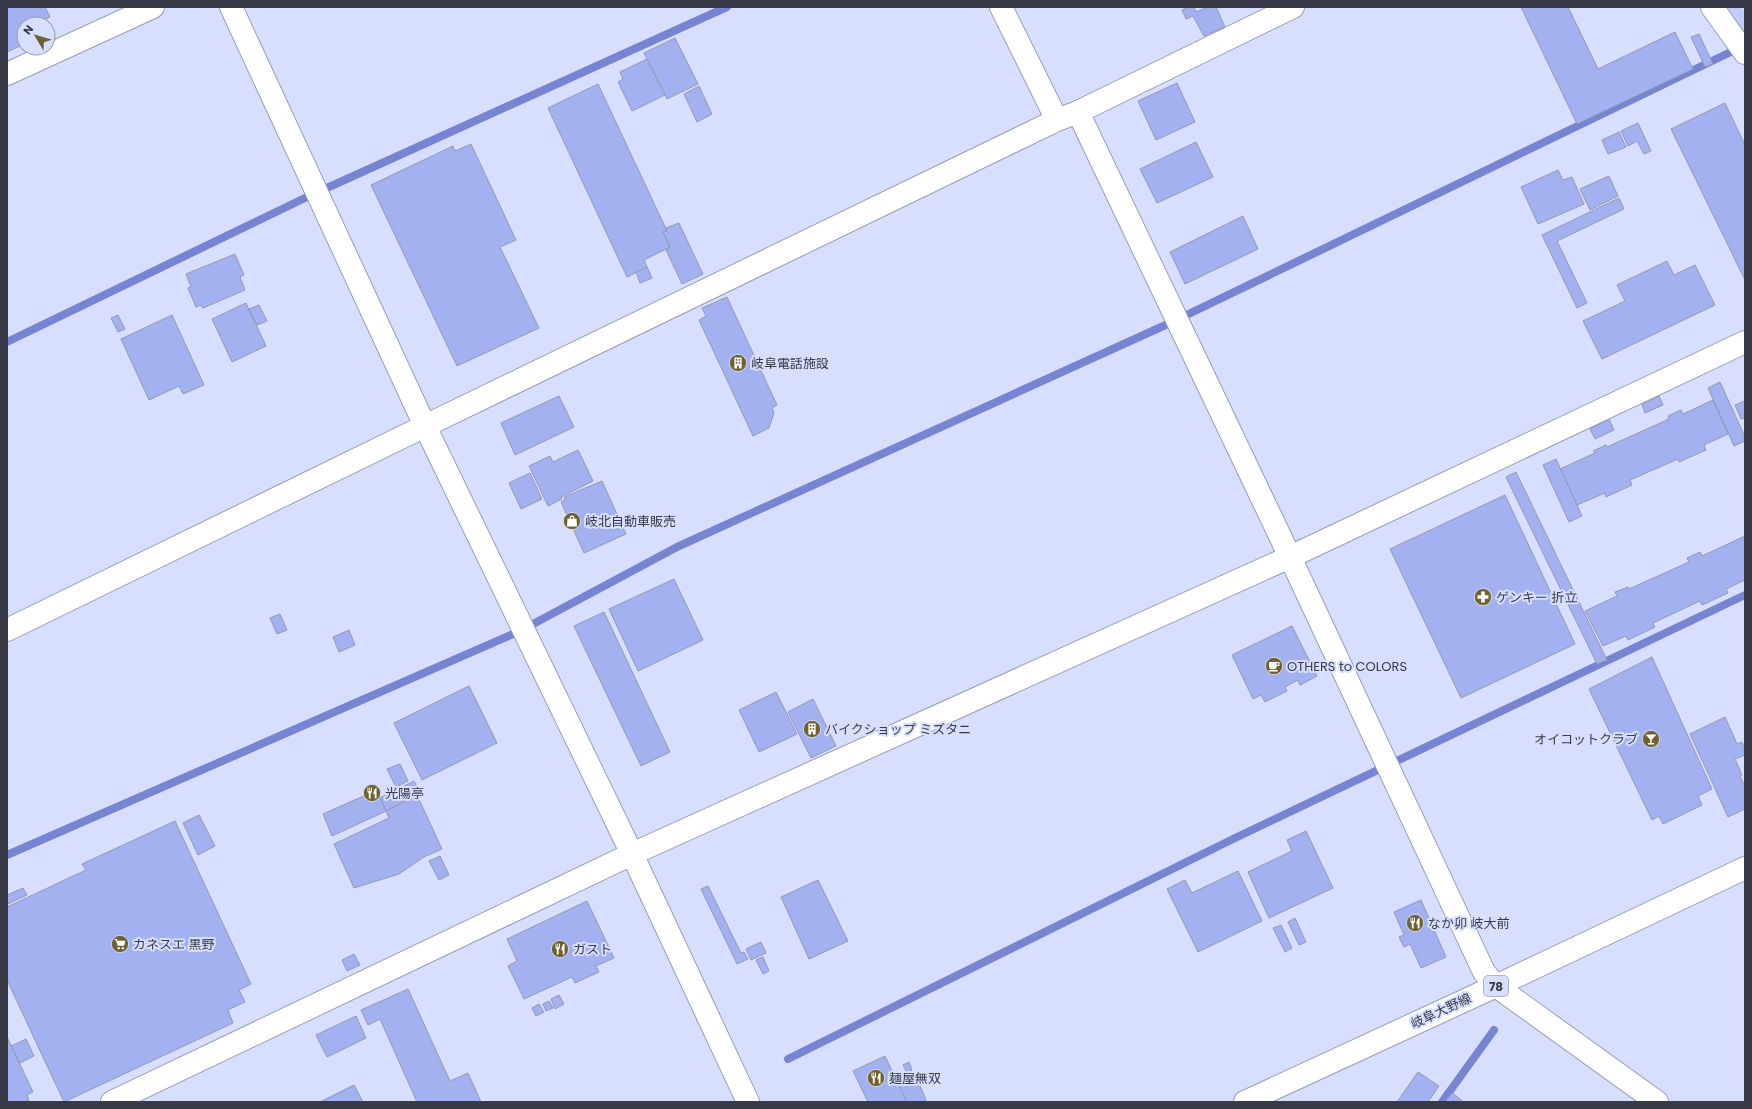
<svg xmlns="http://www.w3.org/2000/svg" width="1752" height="1109" viewBox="0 0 1752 1109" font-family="Poppins,'Noto Sans JP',sans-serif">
<rect width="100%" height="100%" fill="#d8dffe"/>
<!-- green -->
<polygon fill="#c2cdfc" points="1722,7 1741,7 1745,12 1745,38"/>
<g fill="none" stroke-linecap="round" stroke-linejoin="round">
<!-- stream -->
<g stroke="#7684d1" stroke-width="8">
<polyline points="7,342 307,197 727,7"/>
<polyline points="7,855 520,631 677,547 1170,323 1741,47"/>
<polyline points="788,1059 1233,839 1745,595"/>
<polyline points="1442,1102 1494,1030"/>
</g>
</g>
<!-- building -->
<g fill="#a3b1f1" stroke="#9299b5">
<polygon points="7,7 45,7 50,17 34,24 24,24 24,29 19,31 24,44 7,52"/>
<polygon points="1189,7 1194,7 1196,12 1208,7 1216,7 1225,27 1204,36 1193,16 1186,19 1182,10"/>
<polygon points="1521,7 1568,7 1598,69 1675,32 1693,69 1577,124"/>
<polygon points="1699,34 1713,64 1705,67 1691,37"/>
<polygon points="675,38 698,84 667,99 644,53"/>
<polygon points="647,59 665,95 632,111 618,82 623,79 620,72"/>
<polygon points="1177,83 1195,122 1156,140 1138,101"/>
<polygon points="598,84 667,231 663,232 670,247 644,260 647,267 627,277 548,108"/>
<polygon points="699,86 712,114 697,122 684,94"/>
<polygon points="1725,103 1745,145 1745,280 1671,129"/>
<polygon points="1638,123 1651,151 1644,154 1637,141 1628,146 1621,131"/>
<polygon points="1619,132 1626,147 1608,154 1602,140"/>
<polygon points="1196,142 1213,177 1157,203 1140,169"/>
<polygon points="471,144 516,240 500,247 539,328 457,366 371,185 453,146 455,151"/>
<polygon points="1558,170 1563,180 1572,177 1584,204 1538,224 1521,187"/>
<polygon points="1609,176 1618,196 1590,210 1580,189"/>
<polygon points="1619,198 1624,209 1557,241 1587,303 1577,308 1542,235"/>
<polygon points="1243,216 1258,249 1185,284 1170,252"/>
<polygon points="679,223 703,274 682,284 666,250 670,247 663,232 667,231 666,228"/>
<polygon points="235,254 244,275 240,277 245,290 203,308 201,305 196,307 188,288 191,287 186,274"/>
<polygon points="1667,261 1674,275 1695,265 1715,305 1602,359 1583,321 1625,301 1617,285"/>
<polygon points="647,267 652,278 640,283 636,272"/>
<polygon points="727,297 777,405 772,408 774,413 769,428 753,436 699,320 706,316 702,308"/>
<polygon points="246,303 266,346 232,362 212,319"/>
<polygon points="259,305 267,321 257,325 249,309"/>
<polygon points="118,315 125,329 118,332 111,318"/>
<polygon points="172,315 204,385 183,394 179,386 149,400 121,339"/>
<polygon points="1720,382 1745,437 1745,441 1734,446 1708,388"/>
<polygon points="559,396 574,427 515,455 501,423"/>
<polygon points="1659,396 1663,405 1645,413 1642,404"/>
<polygon points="1713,400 1728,434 1704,445 1706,450 1679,462 1678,459 1630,480 1632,485 1606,497 1605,493 1577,505 1560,469 1595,453 1593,451 1606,445 1607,447 1669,419 1668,416 1681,410 1683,414"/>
<polygon points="1745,401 1745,418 1741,419 1735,405"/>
<polygon points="1609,419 1614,430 1595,439 1590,429"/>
<polygon points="578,450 593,481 561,497 562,499 548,506 529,466 550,456 553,462"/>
<polygon points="1556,459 1582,516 1569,522 1543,465"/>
<polygon points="1516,472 1607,660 1597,664 1506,477"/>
<polygon points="530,473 542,499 521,509 509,483"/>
<polygon points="602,481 626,534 584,553 561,502 565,500 564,497"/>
<polygon points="1505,495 1575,644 1461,698 1390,549"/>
<polygon points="1745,536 1745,580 1726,589 1728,593 1702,605 1700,601 1653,623 1655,627 1628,640 1626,636 1603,646 1585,611 1617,596 1615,592 1628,587 1629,589 1689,562 1687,558 1700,552 1702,556"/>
<polygon points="674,579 703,640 638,671 609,609"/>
<polygon points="604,612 670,752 641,766 574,626"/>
<polygon points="280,614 287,630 277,634 270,618"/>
<polygon points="1292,626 1317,676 1300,685 1298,680 1285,687 1287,691 1265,702 1261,695 1253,699 1232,655"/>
<polygon points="349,630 355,645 339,652 333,637"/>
<polygon points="1652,657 1712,789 1698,796 1702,805 1663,824 1659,816 1652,820 1589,689"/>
<polygon points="469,686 497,743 422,780 394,723"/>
<polygon points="776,692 797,734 759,752 739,710"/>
<polygon points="813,699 836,746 811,758 788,712"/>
<polygon points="1725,717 1737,744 1742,742 1745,750 1745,755 1735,759 1742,775 1740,776 1745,787 1745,809 1728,817 1690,734"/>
<polygon points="400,764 408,781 396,787 387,769"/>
<polygon points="414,781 421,794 386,811 380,798"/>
<polygon points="377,790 386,811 332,836 323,814"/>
<polygon points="417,795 442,849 424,857 399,874 354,888 334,844 389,818 386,811"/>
<polygon points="199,815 215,846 198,855 183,823"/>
<polygon points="175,821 251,984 239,990 245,1002 228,1010 233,1023 64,1102 7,980 7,907 86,870 82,864"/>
<polygon points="1306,831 1333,888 1269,918 1248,872 1292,851 1287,840"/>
<polygon points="440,856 449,875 439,880 429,861"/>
<polygon points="1238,871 1262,921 1198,952 1167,889 1185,880 1192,893"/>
<polygon points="818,880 848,941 809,959 781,897"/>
<polygon points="708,886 741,953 744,952 748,959 737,964 701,889"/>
<polygon points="23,888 27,895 8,904 7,895"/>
<polygon points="1421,900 1446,957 1421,968 1410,944 1404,947 1399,937 1404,935 1394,912"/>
<polygon points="587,901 614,958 596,966 599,972 575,983 572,977 524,999 508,966 517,961 507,939"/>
<polygon points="1295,918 1306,942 1299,945 1288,922"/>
<polygon points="1281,925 1292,948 1285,952 1273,928"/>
<polygon points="761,942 766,953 751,960 746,949"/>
<polygon points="354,954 360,965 347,971 342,960"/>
<polygon points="763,957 769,971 763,974 756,960"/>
<polygon points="408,989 450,1081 468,1073 481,1102 417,1102 380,1019 368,1025 361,1010"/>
<polygon points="559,995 564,1004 555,1009 551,999"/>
<polygon points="549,1001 553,1008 546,1011 543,1004"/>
<polygon points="539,1004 544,1012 536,1016 532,1008"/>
<polygon points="356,1016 366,1038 327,1057 316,1035"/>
<polygon points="7,1037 33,1092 27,1095 29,1100 25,1102 7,1102"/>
<polygon points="26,1039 34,1056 20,1063 11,1046"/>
<polygon points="885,1056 899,1085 907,1102 868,1102 853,1071"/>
<polygon points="909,1062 912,1070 907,1073 903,1065"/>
<polygon points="913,1072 917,1079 911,1081 907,1075"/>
<polygon points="1418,1072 1439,1086 1428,1102 1397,1102"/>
<polygon points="918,1081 926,1100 921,1102 907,1102 899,1085 903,1083 905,1086"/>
<polygon points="354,1085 363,1102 320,1102"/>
<polygon points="1452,1093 1464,1102 1445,1102"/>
</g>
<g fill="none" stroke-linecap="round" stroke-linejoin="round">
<defs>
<g id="street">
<polyline points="1001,7 1057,120"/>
<polyline points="1712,7 1745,53"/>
<polyline points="7,74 153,7"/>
<polyline points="1078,112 1290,557 1484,972 1496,986 1657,1102"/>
<polyline points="7,630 425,426 1057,120 1078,112 1293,7"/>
<polyline points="112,1102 632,854 1290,557 1745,342"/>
</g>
<polyline id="secondary" points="231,7 425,426 632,854 748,1102"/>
<polyline id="primary" points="1245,1102 1496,986 1745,868"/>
</defs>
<!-- street casing -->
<use href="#street" stroke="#959cb9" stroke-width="24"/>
<!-- secondary casing -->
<use href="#secondary" stroke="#959cb9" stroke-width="24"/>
<!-- primary casing -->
<use href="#primary" stroke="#959cb9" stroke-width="24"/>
<!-- street -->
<use href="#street" stroke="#fff" stroke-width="22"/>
<!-- secondary -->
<use href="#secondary" stroke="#fff" stroke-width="22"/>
<!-- primary -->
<use href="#primary" stroke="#fff" stroke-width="22"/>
</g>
<!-- icons -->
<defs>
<symbol id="building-disc" viewBox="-11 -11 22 22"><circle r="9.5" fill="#70622f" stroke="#d8dffe"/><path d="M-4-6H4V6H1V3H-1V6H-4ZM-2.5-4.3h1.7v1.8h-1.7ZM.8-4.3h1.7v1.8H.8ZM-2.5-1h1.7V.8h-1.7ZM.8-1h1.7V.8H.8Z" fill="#fff"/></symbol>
<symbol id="shop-disc" viewBox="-11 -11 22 22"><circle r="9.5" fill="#70622f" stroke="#d8dffe"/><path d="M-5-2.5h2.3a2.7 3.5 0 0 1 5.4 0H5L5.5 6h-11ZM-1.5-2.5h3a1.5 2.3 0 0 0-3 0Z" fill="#fff"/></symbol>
<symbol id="pharmacy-disc" viewBox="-11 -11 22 22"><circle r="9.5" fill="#70622f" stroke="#d8dffe"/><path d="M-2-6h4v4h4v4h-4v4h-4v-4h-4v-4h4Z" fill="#fff"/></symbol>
<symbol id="cafe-disc" viewBox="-11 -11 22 22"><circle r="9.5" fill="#70622f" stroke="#d8dffe"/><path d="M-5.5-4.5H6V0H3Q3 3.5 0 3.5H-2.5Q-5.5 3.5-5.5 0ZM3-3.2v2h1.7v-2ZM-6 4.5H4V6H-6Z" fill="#fff"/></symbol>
<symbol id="bar-disc" viewBox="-11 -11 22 22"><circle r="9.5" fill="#70622f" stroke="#d8dffe"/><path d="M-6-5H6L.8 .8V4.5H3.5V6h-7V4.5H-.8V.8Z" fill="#fff"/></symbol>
<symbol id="restaurant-disc" viewBox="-11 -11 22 22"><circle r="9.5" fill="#70622f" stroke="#d8dffe"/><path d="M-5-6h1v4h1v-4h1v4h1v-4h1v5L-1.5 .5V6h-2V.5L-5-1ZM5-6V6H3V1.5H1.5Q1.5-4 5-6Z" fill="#fff"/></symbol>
<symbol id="supermarket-disc" viewBox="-11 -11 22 22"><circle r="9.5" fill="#70622f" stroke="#d8dffe"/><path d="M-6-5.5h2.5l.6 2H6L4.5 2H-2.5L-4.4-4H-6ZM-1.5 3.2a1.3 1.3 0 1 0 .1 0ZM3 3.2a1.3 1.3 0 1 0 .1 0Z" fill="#fff"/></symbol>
</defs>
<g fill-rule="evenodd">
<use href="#building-disc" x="728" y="353" width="20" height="20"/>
<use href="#shop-disc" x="562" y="511" width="20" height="20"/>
<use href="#pharmacy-disc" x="1473" y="587" width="20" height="20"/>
<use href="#cafe-disc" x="1264" y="656" width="20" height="20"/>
<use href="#building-disc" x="802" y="719" width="20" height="20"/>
<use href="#bar-disc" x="1641" y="729" width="20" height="20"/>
<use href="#restaurant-disc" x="362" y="783" width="20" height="20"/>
<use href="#restaurant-disc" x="1405" y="913" width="20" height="20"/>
<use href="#supermarket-disc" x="110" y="934" width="20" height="20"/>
<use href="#restaurant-disc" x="550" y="939" width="20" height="20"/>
<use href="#restaurant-disc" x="866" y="1068" width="20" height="20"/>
</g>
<g text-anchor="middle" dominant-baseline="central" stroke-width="4" stroke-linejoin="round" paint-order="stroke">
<!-- shield labels -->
<rect fill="#d8dffe" stroke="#686c7e" stroke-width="1" x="1484" y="976" width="24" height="20" rx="3"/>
<g font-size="12" font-weight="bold" fill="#383b47">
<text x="1496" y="986">78</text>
</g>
<!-- poi labels -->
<g font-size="13" fill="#383b47" stroke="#d8dffe" text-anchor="start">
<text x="751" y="363">岐阜電話施設</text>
<text x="585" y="521">岐北自動車販売</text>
<text x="1496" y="597">ゲンキー 折立</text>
<text x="1287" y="666">OTHERS to COLORS</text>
<text x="825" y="729">バイクショップ ミズタニ</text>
<text x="1638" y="739" text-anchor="end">オイコットクラブ</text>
<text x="385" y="793">光陽亭</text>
<text x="1428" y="923">なか卯 岐大前</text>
<text x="133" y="944">カネスエ 黒野</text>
<text x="573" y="949">ガスト</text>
<text x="889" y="1078">麺屋無双</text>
</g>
<!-- street labels -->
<g font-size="13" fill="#383b47" stroke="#d8dffe">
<text transform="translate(1441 1011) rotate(-25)">岐阜大野線</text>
</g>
</g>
<!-- border -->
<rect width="1752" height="1109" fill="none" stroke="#383b47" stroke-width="16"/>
<!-- north arrow -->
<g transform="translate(36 36) rotate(308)"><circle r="19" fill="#d8dffe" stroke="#989db5"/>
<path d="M0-3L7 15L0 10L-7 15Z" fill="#70622f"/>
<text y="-6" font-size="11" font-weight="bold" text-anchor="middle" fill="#383b47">N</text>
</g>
</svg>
